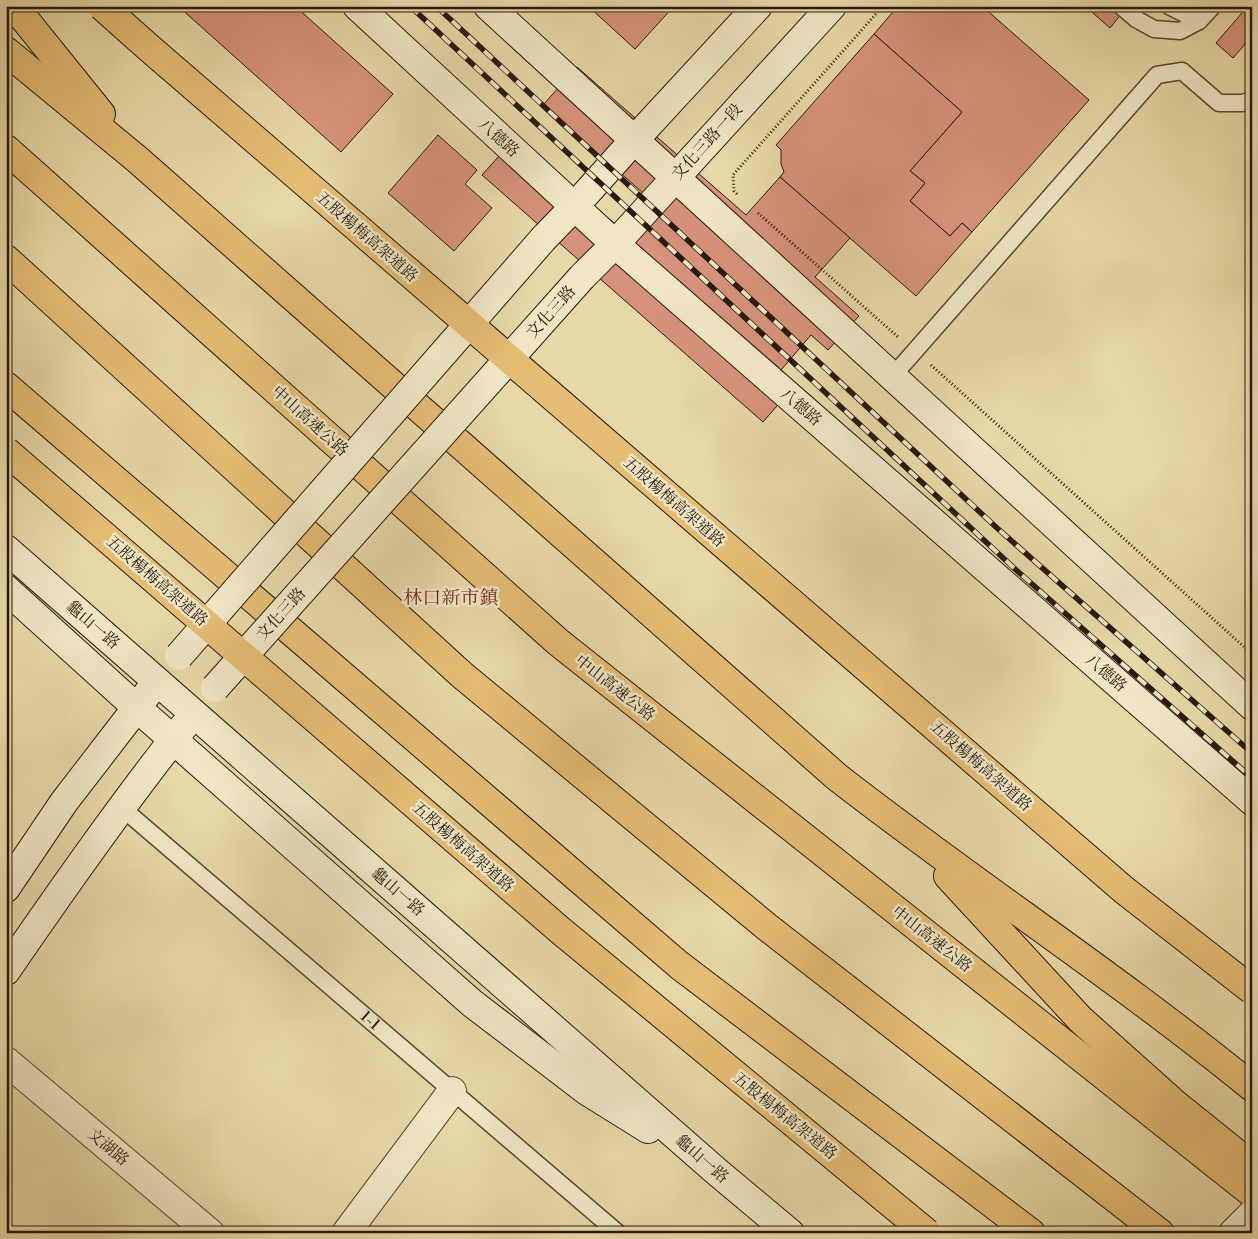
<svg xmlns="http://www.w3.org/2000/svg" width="1258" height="1239" viewBox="0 0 1258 1239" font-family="'Libre Bodoni','Noto Serif TC',serif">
<rect width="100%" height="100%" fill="#e8d8a7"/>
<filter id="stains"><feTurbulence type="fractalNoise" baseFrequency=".004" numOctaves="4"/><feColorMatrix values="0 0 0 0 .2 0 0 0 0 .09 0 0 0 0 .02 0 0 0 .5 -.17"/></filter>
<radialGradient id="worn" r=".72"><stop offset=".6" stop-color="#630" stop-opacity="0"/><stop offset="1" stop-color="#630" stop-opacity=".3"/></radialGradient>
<!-- building -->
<g fill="#d6927a" stroke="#28190c">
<polygon points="178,6 295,6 393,94 341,152"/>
<polygon points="588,6 674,6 635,49"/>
<polygon points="898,6 982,6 1089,100 972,232 962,223 950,236 910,201 925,183 910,171 962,112 874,34"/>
<polygon points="1085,6 1114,6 1122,13 1110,28"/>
<polygon points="1248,6 1252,6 1252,36 1233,58 1216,43"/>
<polygon points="874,34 962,112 910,171 925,183 910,201 950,236 962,223 972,232 916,296 780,177 784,172 781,164 781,150 776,145"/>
<polygon points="577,67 746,215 780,177 850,238 815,277 859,316 828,350 811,335 775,377 790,391 763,422 482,175 516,137 615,224 643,193 543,105"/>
<polygon points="438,135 477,170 465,184 492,208 454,251 388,193"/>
</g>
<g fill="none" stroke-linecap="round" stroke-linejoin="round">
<defs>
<g id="lane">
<polyline points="1121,6 1136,19 1154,29 1180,31 1199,21 1213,6"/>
<polyline points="1169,6 1199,21"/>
<polyline points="892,377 1157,75 1182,71 1219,103 1242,103 1252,100"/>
<path id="s1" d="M121,807L618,1233"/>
</g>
<g id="street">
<polyline points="6,1061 210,1233"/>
<polyline points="346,1233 452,1091"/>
</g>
<g id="secondary">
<polyline points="357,6 615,244 1252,801"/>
<polyline points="488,6 1252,706"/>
<polyline points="544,238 574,207 626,149 758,6"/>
<polyline points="582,277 615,244 832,6"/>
<polyline points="6,549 716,1171 790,1233"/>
<polyline points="6,589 136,707 473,1004 587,1091 648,1129"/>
<polyline points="6,888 64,802 148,693"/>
<path d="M6,971C63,888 121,805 184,726"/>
<polyline points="1233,1233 1252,1214"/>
</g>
<g id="highway">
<polyline points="14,6 101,114"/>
<path d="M6,51L138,160L837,777C973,883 1118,978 1252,1087"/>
<polyline points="6,149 558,642 1252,1193"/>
<polyline points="6,259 462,675 767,927 1160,1233"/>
<polyline points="6,386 679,965 1031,1233"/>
<polyline points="948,876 1080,1019 1175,1104 1252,1166"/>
</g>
</defs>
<!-- lane casing -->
<use href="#lane" stroke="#584933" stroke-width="19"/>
<!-- street casing -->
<use href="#street" stroke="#584933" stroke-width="30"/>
<!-- secondary casing -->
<use href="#secondary" stroke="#28190c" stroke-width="30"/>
<!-- highway casing -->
<use href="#highway" stroke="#28190c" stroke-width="30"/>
<!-- path -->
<g stroke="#28190c" stroke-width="3" stroke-dasharray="1 2.5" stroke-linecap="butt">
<polyline points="737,194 734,191 733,175 883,6"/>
<polyline points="758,213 898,337"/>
<polyline points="931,365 1252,654"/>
</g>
<!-- lane -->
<use href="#lane" stroke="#f0e6c6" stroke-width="16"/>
<!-- street -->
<use href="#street" stroke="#f0e6c6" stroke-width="28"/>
<!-- secondary -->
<use href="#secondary" stroke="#f0e6c6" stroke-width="28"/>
<!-- highway -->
<use href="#highway" stroke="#e4bc74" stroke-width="28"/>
<defs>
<g id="rail">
<polyline points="410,6 1015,569 1252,778"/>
<polyline points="436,6 997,528 1252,753"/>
</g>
</defs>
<!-- rail casing -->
<use href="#rail" stroke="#28190c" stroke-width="5.5"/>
<!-- rail -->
<use href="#rail" stroke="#f0e6c6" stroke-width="4" stroke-dasharray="11" stroke-linecap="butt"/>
<defs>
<g id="secondary-bridge">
<polyline points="179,656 544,238"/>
<polyline points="215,688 582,277"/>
</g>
<g id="highway-bridge">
<polyline points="102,6 148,47 1124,890 1252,990"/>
<polyline points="6,451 561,931 927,1233"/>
</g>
</defs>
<!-- secondary-bridge casing -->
<use href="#secondary-bridge" stroke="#28190c" stroke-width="30" stroke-linecap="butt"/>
<!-- highway-bridge casing -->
<use href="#highway-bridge" stroke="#28190c" stroke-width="30" stroke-linecap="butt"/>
<!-- secondary-bridge -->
<use href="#secondary-bridge" stroke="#f0e6c6" stroke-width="28"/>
<!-- highway-bridge -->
<use href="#highway-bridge" stroke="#e4bc74" stroke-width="28"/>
</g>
<g text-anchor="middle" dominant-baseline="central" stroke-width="5" stroke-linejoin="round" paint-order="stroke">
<!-- street labels -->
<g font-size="16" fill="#28190c" stroke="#f0e6c6">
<text transform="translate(499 138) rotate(43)">八德路</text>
<text transform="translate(707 142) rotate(-48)">文化三路一段</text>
<text transform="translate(367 237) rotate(41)">五股楊梅高架道路</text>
<text transform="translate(551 312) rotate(-48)">文化三路</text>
<text transform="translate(801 407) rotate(41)">八德路</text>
<text transform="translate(310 421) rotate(42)">中山高速公路</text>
<text transform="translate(674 502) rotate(41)">五股楊梅高架道路</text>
<text transform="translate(157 581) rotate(41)">五股楊梅高架道路</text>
<text transform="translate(281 614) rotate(-48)">文化三路</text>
<text transform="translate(93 625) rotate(41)">龜山一路</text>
<text transform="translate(1106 673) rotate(41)">八德路</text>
<text transform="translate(615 688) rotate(38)">中山高速公路</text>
<text transform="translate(981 766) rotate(41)">五股楊梅高架道路</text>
<text transform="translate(463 847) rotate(41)">五股楊梅高架道路</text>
<text transform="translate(398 892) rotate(41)">龜山一路</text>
<text transform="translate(932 939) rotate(38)">中山高速公路</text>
<text stroke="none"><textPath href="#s1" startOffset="328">1-1</textPath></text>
<text transform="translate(785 1116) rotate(39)">五股楊梅高架道路</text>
<text transform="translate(108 1147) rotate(40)">文湖路</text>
<text transform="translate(702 1159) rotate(41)">龜山一路</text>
</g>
<!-- quarter labels -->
<g font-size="19" fill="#7a1f14" stroke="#f0e6c6">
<text x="451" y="598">林口新市鎮</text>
</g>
</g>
<!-- margin -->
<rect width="1258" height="1239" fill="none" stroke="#e8d8a7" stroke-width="25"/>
<rect x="8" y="8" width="1243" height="1224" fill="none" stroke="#28190c" stroke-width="2.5"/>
<rect x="12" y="12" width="1233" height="1214" fill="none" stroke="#28190c"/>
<rect width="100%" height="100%" filter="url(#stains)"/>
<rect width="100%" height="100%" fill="url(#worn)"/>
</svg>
